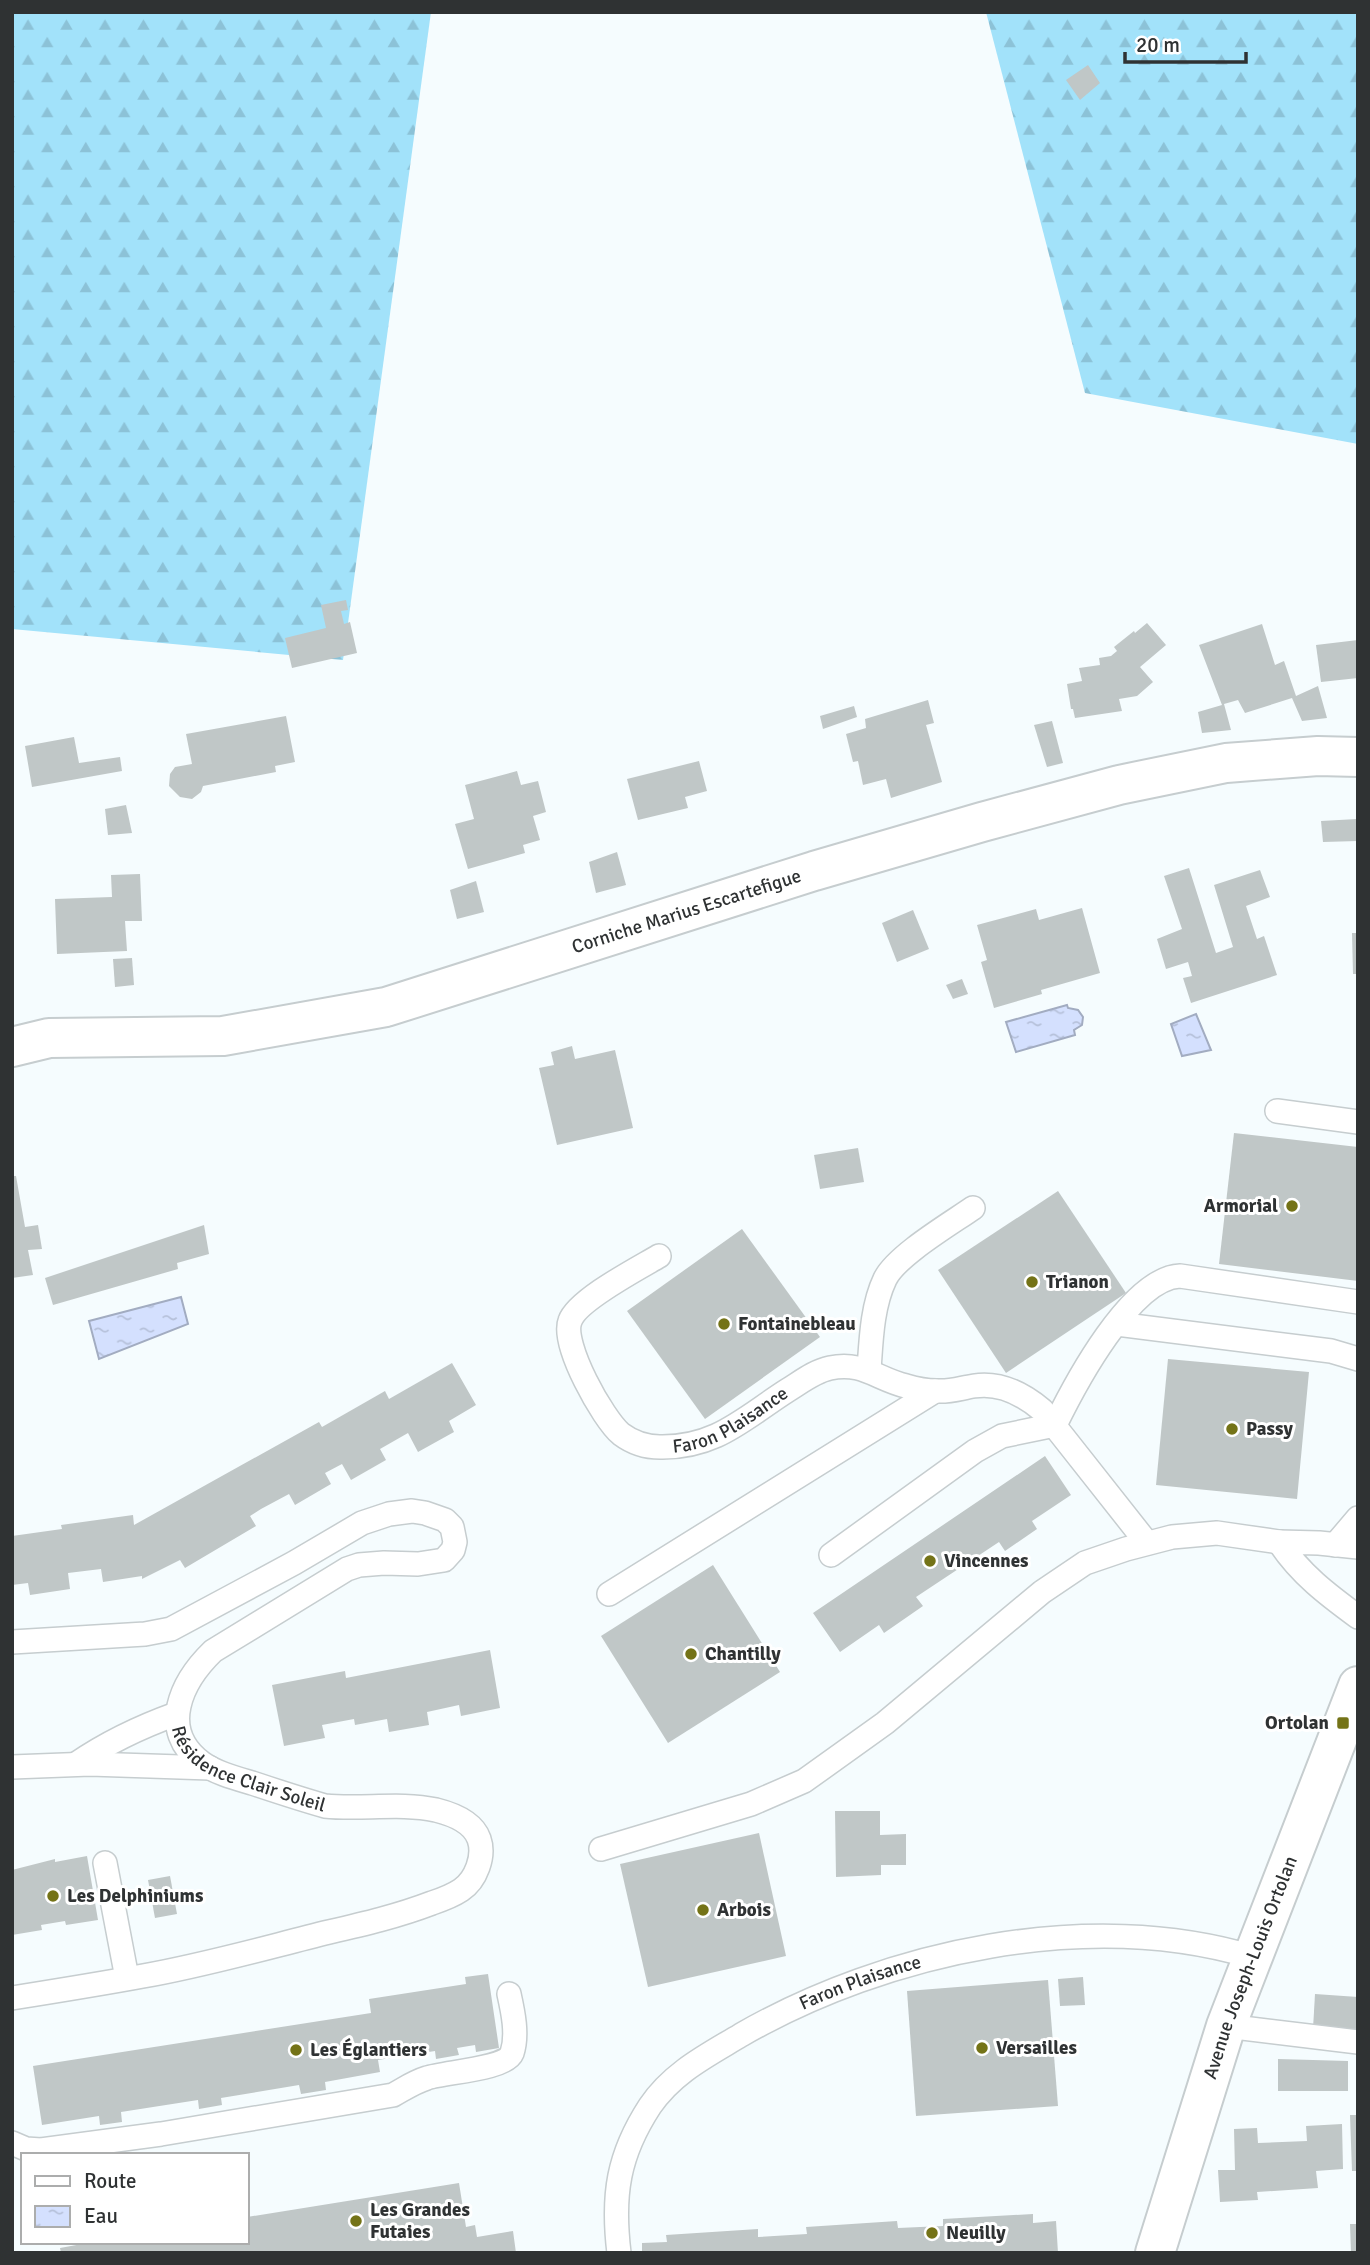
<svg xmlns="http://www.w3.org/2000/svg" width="1370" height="2265" viewBox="0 0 1370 2265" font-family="Signika,sans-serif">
<defs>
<pattern id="forest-firs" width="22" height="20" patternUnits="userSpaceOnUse" patternTransform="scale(1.75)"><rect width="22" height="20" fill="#a2e2fa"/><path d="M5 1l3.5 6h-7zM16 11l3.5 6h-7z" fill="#8cc2d7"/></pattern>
<pattern id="water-ripples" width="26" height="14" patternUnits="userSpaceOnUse" patternTransform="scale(1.75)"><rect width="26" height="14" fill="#d4e0fe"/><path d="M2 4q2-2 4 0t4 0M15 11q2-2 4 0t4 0" fill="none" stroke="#b6c1da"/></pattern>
</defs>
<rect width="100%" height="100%" fill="#f5fcfe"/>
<!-- forest -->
<g fill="url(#forest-firs)">
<polygon points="12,12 431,12 343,660 12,629"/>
<polygon points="986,12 1358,12 1358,444 1085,393"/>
</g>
<!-- water -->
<g fill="url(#water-ripples)" stroke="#a2acc1" stroke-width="2">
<polygon points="1067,1005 1068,1008 1078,1010 1083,1017 1082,1025 1074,1030 1075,1035 1016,1052 1006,1022"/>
<polygon points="1196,1014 1211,1050 1182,1056 1171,1024"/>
<polygon points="181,1297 188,1324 99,1359 89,1321"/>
</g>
<!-- building -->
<g fill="#c0c7c7">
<polygon points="1088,65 1100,83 1080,100 1066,80"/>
<polygon points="346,600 348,610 341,611 344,624 350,622 357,653 292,668 285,638 326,628 321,605"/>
<polygon points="1147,623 1166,645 1140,667 1153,682 1137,696 1119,699 1122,711 1075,718 1073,709 1071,709 1067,684 1082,681 1079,668 1100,665 1099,658 1111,656 1117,651 1114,647 1134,631 1135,633"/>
<polygon points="1262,624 1275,665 1284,661 1296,696 1318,686 1327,718 1302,721 1292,698 1245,713 1238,700 1224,704 1231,730 1202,733 1198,712 1222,705 1199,645"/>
<polygon points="1358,640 1358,678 1321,682 1316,645"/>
<polygon points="928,700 934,723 926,725 942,782 891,798 886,779 863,785 858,761 853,762 846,734 866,728 865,719"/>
<polygon points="854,706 857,717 823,729 820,716"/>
<polygon points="286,716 295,762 275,766 276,772 203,786 201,792 192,799 180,797 169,786 170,774 175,767 192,764 186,734"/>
<polygon points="1052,721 1063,763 1047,767 1034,725"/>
<polygon points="74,737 79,763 120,757 122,771 32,787 25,746"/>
<polygon points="699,761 707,791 685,797 688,808 638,820 627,779"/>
<polygon points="517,771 521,785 538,781 546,812 533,816 540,840 523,845 525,853 468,869 455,824 474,819 465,785"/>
<polygon points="126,805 132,833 108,835 105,809"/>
<polygon points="1357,819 1358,841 1323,842 1321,821"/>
<polygon points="617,852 626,885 596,893 589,862"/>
<polygon points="1189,868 1216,953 1233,947 1214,885 1260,870 1270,897 1246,906 1257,939 1264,936 1277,975 1191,1003 1183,978 1192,976 1188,962 1166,969 1157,939 1182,929 1164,876"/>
<polygon points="140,874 142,921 125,921 127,951 57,954 55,899 112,897 111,875"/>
<polygon points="476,881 484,912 457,919 450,890"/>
<polygon points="1082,908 1100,973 1041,990 1042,994 994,1008 981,962 987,960 977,925 1036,909 1039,920"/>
<polygon points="913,910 929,949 897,962 882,923"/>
<polygon points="1352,933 1358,933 1358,974 1353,974"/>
<polygon points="132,958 134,985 115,987 113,959"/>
<polygon points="962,979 968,994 953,999 946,985"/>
<polygon points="572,1046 575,1059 615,1050 633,1128 557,1145 539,1068 554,1065 551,1052"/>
<polygon points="1234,1133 1358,1147 1358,1281 1219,1264"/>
<polygon points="858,1148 864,1182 820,1189 814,1155"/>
<polygon points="12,1176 16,1176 25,1227 38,1225 42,1249 28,1250 33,1275 12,1278"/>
<polygon points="1058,1191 1126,1293 1006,1373 938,1270"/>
<polygon points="204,1225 209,1254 177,1263 178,1269 53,1305 45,1278"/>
<polygon points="742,1229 820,1337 705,1419 627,1311"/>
<polygon points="1168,1359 1309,1372 1297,1499 1156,1485"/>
<polygon points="452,1363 476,1405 449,1421 454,1432 418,1452 408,1433 380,1449 386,1460 351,1480 342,1464 325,1473 331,1484 295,1505 289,1494 261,1509 250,1516 256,1526 185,1568 180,1560 142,1579 142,1576 103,1582 101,1569 68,1573 70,1589 30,1595 28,1583 12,1585 12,1536 62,1529 61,1525 133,1515 134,1525 319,1422 322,1427 385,1391 389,1399"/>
<polygon points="1045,1456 1071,1495 1032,1521 1037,1529 1005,1551 999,1542 916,1597 923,1606 884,1633 879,1625 840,1652 813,1613"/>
<polygon points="713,1565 780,1672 668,1743 601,1636"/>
<polygon points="490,1650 500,1708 461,1716 459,1705 427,1712 429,1725 389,1732 387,1719 355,1725 354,1719 322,1725 325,1738 284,1746 272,1685 345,1671 346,1678"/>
<polygon points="835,1811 880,1811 880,1835 906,1834 906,1865 881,1865 881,1875 836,1877"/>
<polygon points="759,1833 786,1956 648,1987 620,1864"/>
<polygon points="87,1856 98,1920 66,1925 65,1921 41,1925 42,1930 12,1935 12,1870 55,1859 55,1862"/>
<polygon points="170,1876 177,1914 155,1918 148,1880"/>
<polygon points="488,1974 499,2048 476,2052 475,2045 457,2048 459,2055 436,2059 435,2051 378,2060 380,2072 325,2082 326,2090 301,2094 299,2085 221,2098 222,2105 199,2109 198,2100 121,2112 122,2122 100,2125 99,2116 42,2125 33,2066 371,2013 369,1999 466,1984 465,1977"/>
<polygon points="1083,1977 1085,2005 1060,2006 1058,1979"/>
<polygon points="1048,1980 1058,2106 916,2116 907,1991"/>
<polygon points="1315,1994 1358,1997 1358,2032 1313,2029"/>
<polygon points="1278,2059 1348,2061 1348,2091 1278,2091"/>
<polygon points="1350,2115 1358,2115 1358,2171 1352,2171"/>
<polygon points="1342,2124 1343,2169 1316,2171 1318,2188 1257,2192 1258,2200 1220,2202 1218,2170 1235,2170 1234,2129 1257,2128 1258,2143 1307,2141 1306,2126"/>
<polygon points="459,2183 466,2227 475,2225 477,2237 513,2231 516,2253 61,2253 60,2248 93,2242 247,2242 247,2217"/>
<polygon points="1033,2214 1033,2223 1056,2221 1058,2253 642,2253 642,2243 667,2242 666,2235 758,2229 758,2237 807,2234 806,2227 897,2221 898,2228 943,2226 943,2219"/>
<polygon points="1350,2224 1358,2224 1358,2253 1351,2253"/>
</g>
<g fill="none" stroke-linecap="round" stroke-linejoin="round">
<defs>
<g id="service">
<polyline points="1277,1111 1358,1122"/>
<path id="s1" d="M659,1256C639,1268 577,1300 570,1321C561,1344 603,1419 621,1434C633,1443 646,1447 660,1447C716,1448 744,1418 788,1390C801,1382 815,1371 830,1368C862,1361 877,1379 906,1386C916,1389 927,1391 937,1391C950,1392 961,1388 974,1386C999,1382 1023,1394 1042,1410L1147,1543"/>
<polyline points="1117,1324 1331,1351 1358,1359"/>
<path d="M869,1370C871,1341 872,1306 885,1279C896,1256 950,1224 973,1208"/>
<polyline points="1335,1545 1358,1518"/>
<path d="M1358,1547L1319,1543L1279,1542C1300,1574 1328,1595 1358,1617"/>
<path d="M831,1555L975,1451L1002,1436L1055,1425C1075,1384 1131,1278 1180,1276L1358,1302"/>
<polyline points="609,1594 935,1391"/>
<path id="s2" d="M12,1642L145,1634L171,1629L294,1563L362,1523L389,1514L412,1511L425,1513L445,1520L452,1527L455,1542L453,1550L444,1560L418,1564L384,1563L359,1565L347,1569L213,1651C182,1681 157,1730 202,1763C216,1773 235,1778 252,1783C276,1791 300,1799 325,1806C361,1810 400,1802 436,1810C452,1814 473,1822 479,1839C485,1856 476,1880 461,1890C452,1896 441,1900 432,1903C398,1916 364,1924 329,1932C268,1947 206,1965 143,1976C100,1984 56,1991 12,1998"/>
<path d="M76,1764C108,1742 140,1727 176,1714"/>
<polyline points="12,1767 90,1764 210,1768"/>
<polyline points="601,1849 751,1804 804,1781 885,1723 1042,1592 1085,1563 1126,1549 1172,1537 1217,1533 1279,1542"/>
<polyline points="105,1863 127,1978"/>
<polyline points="1226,2026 1358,2042"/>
<path d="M12,2143L26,2149L41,2150L161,2134L393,2095C404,2089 414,2082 427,2078C445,2072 506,2069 512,2053C518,2035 513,2012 509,1994"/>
<path id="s3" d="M619,2253C612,2195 618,2155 650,2106C673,2072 708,2055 741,2035C887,1951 1089,1908 1253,1957"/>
</g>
<g id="tertiary">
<path id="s4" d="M1155,2253L1226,2026L1358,1686"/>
</g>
<g id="secondary">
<path id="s5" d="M12,1047L49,1038L223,1036L386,1007L814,871L982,822L1119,785L1226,763L1318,756L1358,757"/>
</g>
</defs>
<!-- service casing -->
<use href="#service" stroke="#c6cdcf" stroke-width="26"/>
<!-- tertiary casing -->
<use href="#tertiary" stroke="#c6cdcf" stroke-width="42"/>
<!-- secondary casing -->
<use href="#secondary" stroke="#c6cdcf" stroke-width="42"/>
<!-- service -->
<use href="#service" stroke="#fff" stroke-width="23"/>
<!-- tertiary -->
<use href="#tertiary" stroke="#fff" stroke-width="38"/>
<!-- secondary -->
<use href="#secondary" stroke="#fff" stroke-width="38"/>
</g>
<!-- markers -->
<g fill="#747317" stroke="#fff" stroke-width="2.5">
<circle cx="1292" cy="1206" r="7"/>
<circle cx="1032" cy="1282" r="7"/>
<circle cx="724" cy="1324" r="7"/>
<circle cx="1232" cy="1429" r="7"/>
<circle cx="930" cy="1561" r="7"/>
<circle cx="691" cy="1654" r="7"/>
<rect x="1336" y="1716" width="14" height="14" rx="3.5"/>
<circle cx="53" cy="1896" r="7"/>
<circle cx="703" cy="1910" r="7"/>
<circle cx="982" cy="2048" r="7"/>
<circle cx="296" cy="2050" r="7"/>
<circle cx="356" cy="2221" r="7"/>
<circle cx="932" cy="2233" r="7"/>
</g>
<g text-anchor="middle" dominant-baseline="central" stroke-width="6" stroke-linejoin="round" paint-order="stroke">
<!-- street labels -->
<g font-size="19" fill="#2f3233" stroke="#fff">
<text stroke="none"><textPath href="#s5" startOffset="693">Corniche Marius Escartefigue</textPath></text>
<text stroke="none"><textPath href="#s1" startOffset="357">Faron Plaisance</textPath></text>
<text stroke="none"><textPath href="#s2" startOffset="940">Résidence Clair Soleil</textPath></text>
<text stroke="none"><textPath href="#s4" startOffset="301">Avenue Joseph-Louis Ortolan</textPath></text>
<text stroke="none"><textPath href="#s3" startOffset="401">Faron Plaisance</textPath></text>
</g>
<!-- poi labels -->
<g font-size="19" font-weight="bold" fill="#2f3233" stroke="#fff" text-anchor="start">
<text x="1278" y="1206" text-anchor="end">Armorial</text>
<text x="1046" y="1282">Trianon</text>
<text x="738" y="1324">Fontainebleau</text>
<text x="1246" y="1429">Passy</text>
<text x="944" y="1561">Vincennes</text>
<text x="705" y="1654">Chantilly</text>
<text x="1329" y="1723" text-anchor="end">Ortolan</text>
<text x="67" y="1896">Les Delphiniums</text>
<text x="717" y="1910">Arbois</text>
<text x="996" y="2048">Versailles</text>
<text x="310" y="2050">Les Églantiers</text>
<text x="370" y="2210">Les Grandes<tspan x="370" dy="22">Futaies</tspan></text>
<text x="946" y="2233">Neuilly</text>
</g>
</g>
<!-- border -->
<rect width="1370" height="2265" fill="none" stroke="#2f3233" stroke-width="28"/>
<!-- legend -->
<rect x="21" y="2153" width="228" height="91" fill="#ffffff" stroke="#acadad" stroke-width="2"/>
<rect x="35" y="2176" width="35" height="10" fill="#ffffff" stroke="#acadad" stroke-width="2"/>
<text x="84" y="2188" font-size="21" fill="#2f3233">Route</text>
<rect x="35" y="2206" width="35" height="21" fill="url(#water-ripples)" stroke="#acadad" stroke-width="2"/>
<text x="84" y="2223" font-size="21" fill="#2f3233">Eau</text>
<!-- scale -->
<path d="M1125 52v10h121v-10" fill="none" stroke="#2f3233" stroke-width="3.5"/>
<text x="1136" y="52" font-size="21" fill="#2f3233" stroke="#ffffff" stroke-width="5" paint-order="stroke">20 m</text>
</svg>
